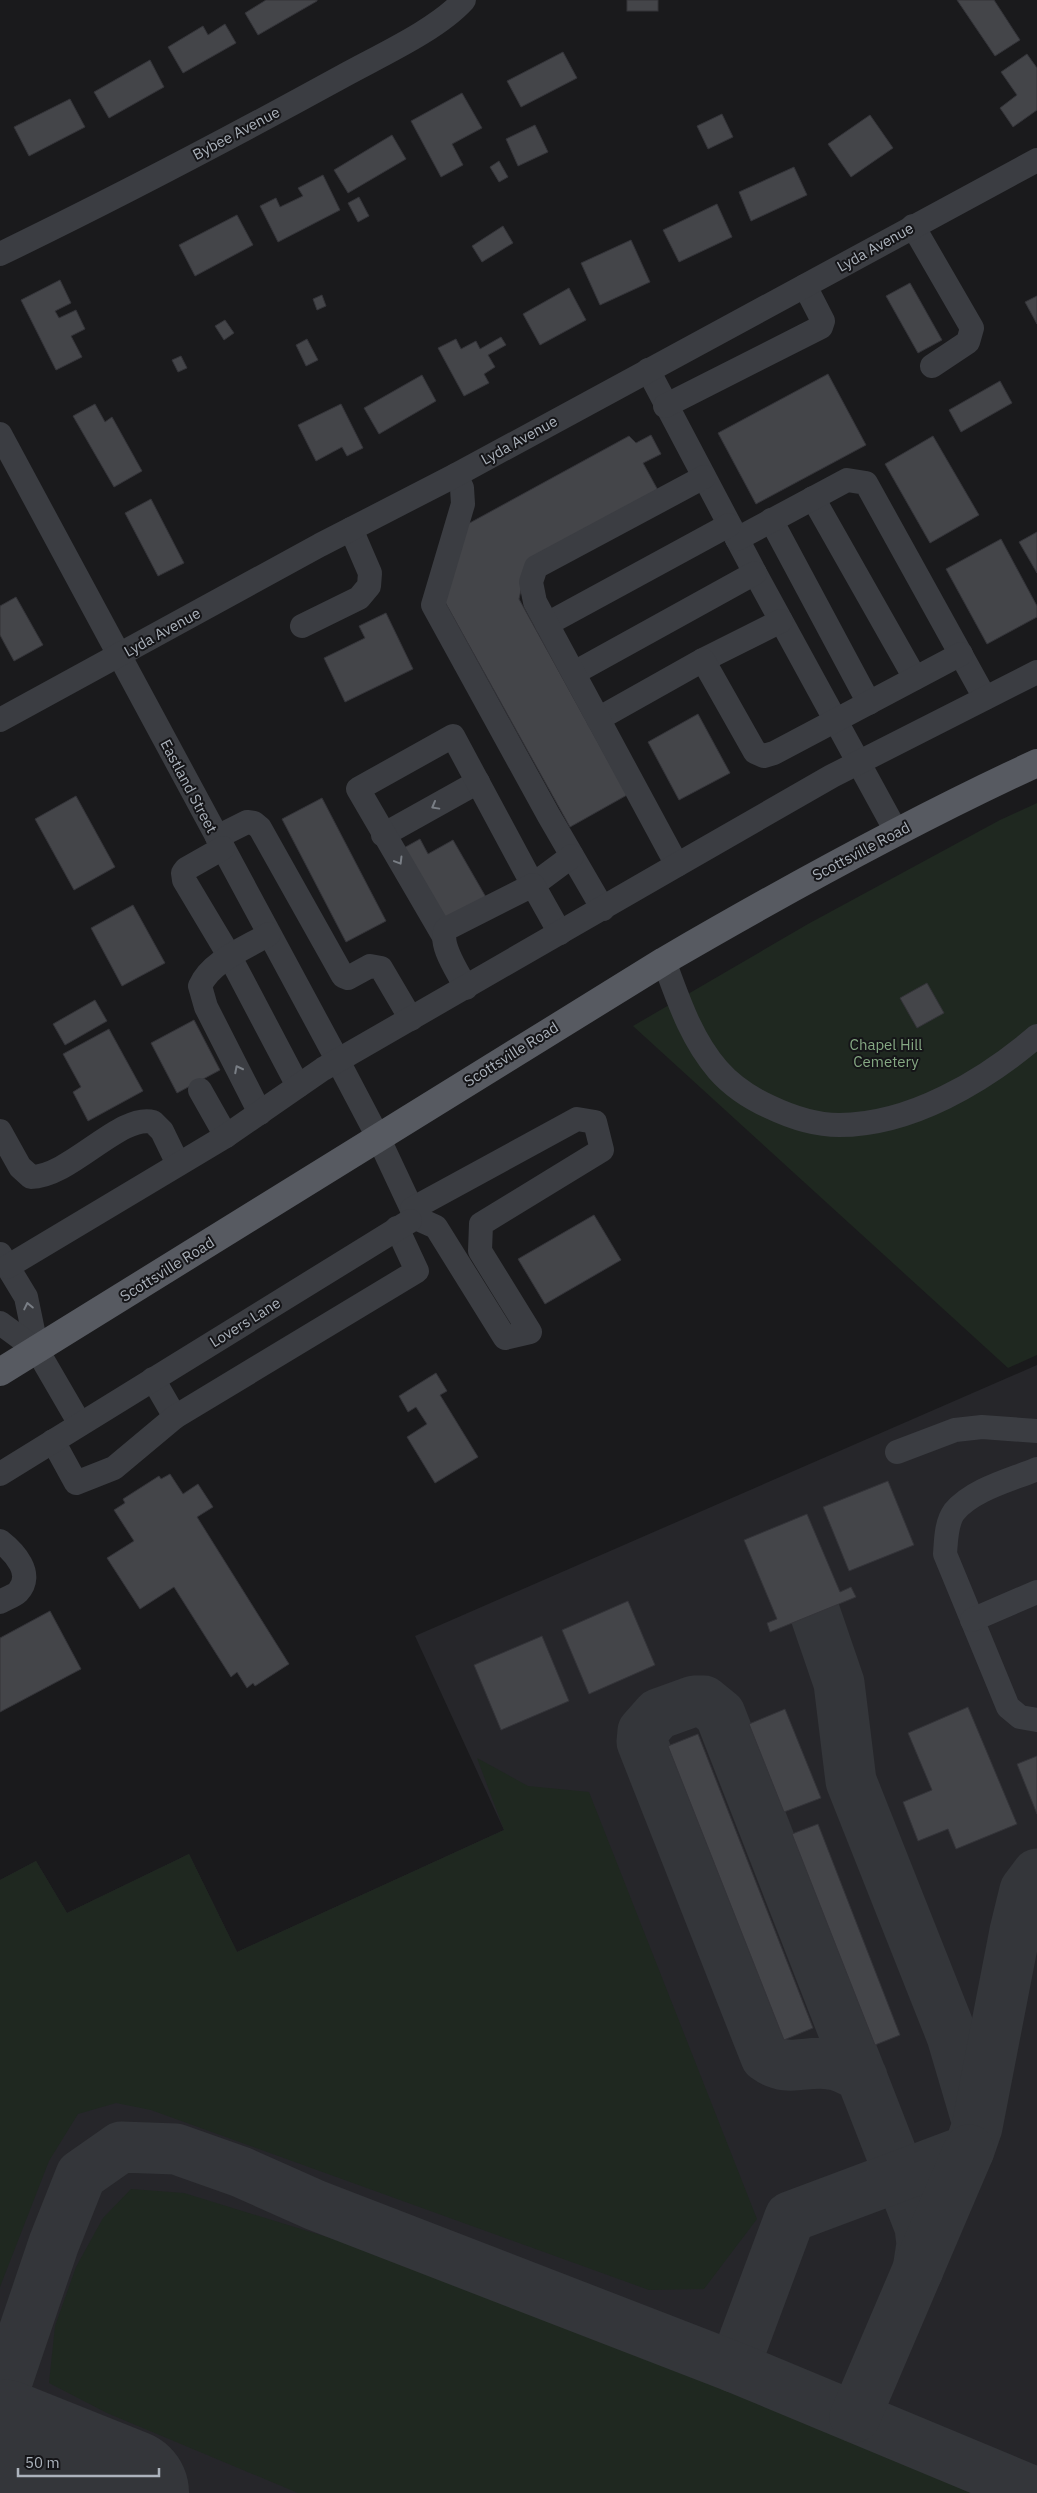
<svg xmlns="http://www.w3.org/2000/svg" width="1037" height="2493" viewBox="0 0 1037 2493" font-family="'IBM Plex Sans',sans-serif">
<rect width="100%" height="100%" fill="#1a1a1c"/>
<!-- built -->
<polygon fill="#26262a" points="1037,1365 1037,2493 0,2493 0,1880 36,1861 67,1913 189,1854 237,1952 504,1830 415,1636"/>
<!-- green -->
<g fill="#1f2820">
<polygon points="1037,803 1037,1355 1008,1368 633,1026 808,924 1000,820"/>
<polygon points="477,1758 528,1786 589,1792 757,2219 704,2289 649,2290 151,2110 116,2103 78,2114 49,2161 0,2287 0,1880 36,1861 67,1913 189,1854 237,1952 504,1830"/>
<polygon points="131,2189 184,2193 450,2275 678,2367 971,2493 298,2493 107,2413 49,2383 55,2326 76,2267 103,2218"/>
</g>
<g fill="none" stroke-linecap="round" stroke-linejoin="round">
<!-- taxiway -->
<g stroke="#34363a" stroke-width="51">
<polyline points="815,1613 839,1683 851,1781 952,2036 975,2114"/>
<path d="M862,2077C851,2071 842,2065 830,2064C805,2060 788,2073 766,2057L642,1742L643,1731L658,1714L694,1701H704L720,1714L920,2227L922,2244L918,2270"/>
<polyline points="734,2367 790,2217 969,2150 977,2127 1015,1931 1025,1890 1037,1874"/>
<polyline points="0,2402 54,2243 81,2175 121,2147 176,2149 241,2172 315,2205 734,2367 1037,2493"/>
<polyline points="855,2417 969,2150"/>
</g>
<!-- runway -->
<polyline stroke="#34363a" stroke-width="128" points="0,2443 125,2493"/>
</g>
<!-- building -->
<g fill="#444549" stroke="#343439">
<polygon points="266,0 317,0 317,1 258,35 245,13"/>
<rect x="627" y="0" width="31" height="11"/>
<polygon points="957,0 994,0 1020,40 995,56"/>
<polygon points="225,24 236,43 183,73 168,47 203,26 208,35"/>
<polygon points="563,52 577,78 521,107 507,81"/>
<polygon points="1027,54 1037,68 1037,110 1013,127 1000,108 1017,95 1001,72"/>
<polygon points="150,60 164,87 109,118 94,92"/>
<polygon points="462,93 482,128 452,144 463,165 441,177 411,121"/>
<polygon points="70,99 85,127 29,156 14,127"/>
<polygon points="722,114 733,137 708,149 697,126"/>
<polygon points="870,115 893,148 851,177 828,144"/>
<polygon points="535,125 548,152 518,166 506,139"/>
<polygon points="392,135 406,159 348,193 334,170"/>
<polygon points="499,161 508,177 499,182 490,167"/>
<polygon points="794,167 807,195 751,221 739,192"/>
<polygon points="323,175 340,210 278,242 260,206 276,198 280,207 303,196 298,188"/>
<polygon points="359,197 369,216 358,222 348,203"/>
<polygon points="717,204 732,237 679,262 663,230"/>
<polygon points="237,215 253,245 195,276 179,245"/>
<polygon points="503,226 513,243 482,262 472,246"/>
<polygon points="631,240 650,282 600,305 581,263"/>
<polygon points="60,280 71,303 55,311 59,318 76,310 85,329 71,336 82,357 56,370 21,300"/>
<polygon points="910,283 942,340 918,353 886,296"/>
<polygon points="569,288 586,320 540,345 523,314"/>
<polygon points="322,295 326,306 317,310 313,299"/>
<polygon points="1037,296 1037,324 1025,302"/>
<polygon points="225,320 234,333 224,340 215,326"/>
<polygon points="501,337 506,345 488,355 495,367 484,374 489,383 464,396 438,348 456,339 461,349 476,341 480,349"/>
<polygon points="307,339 318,360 306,366 296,345"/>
<polygon points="181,356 187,368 178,372 172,360"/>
<polygon points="828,374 866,445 756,504 718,433"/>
<polygon points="422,375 436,401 379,434 364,408"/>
<polygon points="1000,381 1012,403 961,432 949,410"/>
<polygon points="95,404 105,422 112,417 142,471 114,487 73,416"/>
<polygon points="341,404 363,448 347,456 342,447 316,461 298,425"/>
<polygon points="651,435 661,454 643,463 660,494 527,564 519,599 627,795 570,827 445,602 466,525 629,436 636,443"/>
<polygon points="933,436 979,515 930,543 885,464"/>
<polygon points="151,499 184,563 158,576 125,513"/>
<polygon points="1037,532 1037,573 1019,542"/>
<polygon points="1001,539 1037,606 1037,617 987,644 946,569"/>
<polygon points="16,597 43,645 14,661 0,635 0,606"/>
<polygon points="386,613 413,669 345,702 324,658 365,638 359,626"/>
<polygon points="698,714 730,773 679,800 648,742"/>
<polygon points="76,796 115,867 74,890 35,819"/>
<polygon points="322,798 386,921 346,942 282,819"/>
<polygon points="420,839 428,854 453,840 487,899 444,924 402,849"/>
<polygon points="133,905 165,963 122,986 91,928"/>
<polygon points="927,983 944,1013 917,1028 900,998"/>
<polygon points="95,1000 107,1021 65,1045 53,1024"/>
<polygon points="194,1020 220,1070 177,1093 151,1043"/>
<polygon points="109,1029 143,1091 88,1121 73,1092 81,1087 63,1054"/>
<polygon points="594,1215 621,1260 545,1304 518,1259"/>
<polygon points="436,1373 447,1391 440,1395 478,1457 435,1483 407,1437 427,1424 416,1407 408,1412 399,1396"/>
<polygon points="170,1474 183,1494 198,1484 213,1507 197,1517 289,1664 255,1686 253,1683 247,1688 237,1672 231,1677 174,1587 140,1609 107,1558 134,1541 114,1510 125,1503 123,1499 159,1476 161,1479"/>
<polygon points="888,1481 914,1545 849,1571 823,1507"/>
<polygon points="807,1514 840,1592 851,1587 856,1597 770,1632 767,1623 777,1619 744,1540"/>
<polygon points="628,1601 655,1665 589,1694 562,1630"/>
<polygon points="50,1611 81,1669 0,1712 0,1638"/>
<polygon points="542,1636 569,1701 501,1730 474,1665"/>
<polygon points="968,1707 1017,1824 956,1849 948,1829 918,1841 903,1802 932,1790 908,1733"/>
<polygon points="785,1709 821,1798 784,1812 749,1724"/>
<polygon points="698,1734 813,2028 784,2040 668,1746"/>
<polygon points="1037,1756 1037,1814 1017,1764"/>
<polygon points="818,1824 900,2035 875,2045 792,1834"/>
</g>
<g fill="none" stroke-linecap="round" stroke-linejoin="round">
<!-- minor -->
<g stroke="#3b3d42" stroke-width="24">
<polyline points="913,226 972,328 968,342 932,366"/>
<path d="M0,254C116,198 230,138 343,76C379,56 437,30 464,0"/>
<polyline points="648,370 755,573 896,831"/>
<polyline points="665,406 821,327 823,321 805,286"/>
<polyline points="0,434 338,1061 378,1137 416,1218"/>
<polyline points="456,475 462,488 463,504 433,605 549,816 603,909"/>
<polyline points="813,498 915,678"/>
<polyline points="771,520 869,703"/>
<polyline points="737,539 847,480 866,483 985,698"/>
<polyline points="547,624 729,525"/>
<polyline points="302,626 359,598 369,586 370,573 351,529"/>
<polyline points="703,660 781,621"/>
<polyline points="574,673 755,573"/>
<polyline points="598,719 703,660 755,752 764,756 774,753 961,654"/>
<polyline points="0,720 320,545 456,475 1037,160"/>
<polyline points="383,835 478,782"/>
<polyline points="217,837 247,822 254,823 260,828 343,976 348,978 370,966 381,968 411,1019"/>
<polyline points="223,848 186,869 183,873 184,880 230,957 298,1086"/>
<polyline points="677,865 535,602 531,582 536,567 704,477"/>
<polyline points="443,935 358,789 453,736 533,885 572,856"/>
<path d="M664,961C678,999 691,1039 718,1070C732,1086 750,1098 770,1107C791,1117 815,1125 839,1125C911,1125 984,1081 1037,1036"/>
<path d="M466,988C459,973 438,945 446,929L533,885L560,933"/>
<polyline points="200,1090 226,1136"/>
<path d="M260,1113L206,1007L200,986C211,961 246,948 269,934"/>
<path d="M0,1131L20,1167L31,1177C70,1177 121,1113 153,1122L162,1131L178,1164"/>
<polyline points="412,1209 577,1119 595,1122 602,1150 481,1224 480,1251 530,1332 505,1338 436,1227 416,1218"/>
<polyline points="0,1254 26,1297 37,1350 80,1424"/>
<polyline points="7,1267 226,1136 323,1069 677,865 832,776 1037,672"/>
<polyline points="0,1323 37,1350"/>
<polyline points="153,1379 175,1417"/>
<polyline points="53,1441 76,1483 114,1468 175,1417 417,1271 397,1228"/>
<polyline points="897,1452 955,1430 982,1427 1037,1431"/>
<path d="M1037,1469C1011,1480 973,1489 954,1512C946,1523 946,1541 945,1554L1008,1707L1020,1717L1037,1720"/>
<polyline points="0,1474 410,1221"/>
<path d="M0,1541C14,1552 35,1574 18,1592C14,1596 5,1599 0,1602"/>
<polyline points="972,1620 1037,1592"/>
</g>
<!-- major -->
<path stroke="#575a61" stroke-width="28" d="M0,1372L664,961C786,890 909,822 1037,763"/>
</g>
<!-- one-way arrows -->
<defs><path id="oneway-chevron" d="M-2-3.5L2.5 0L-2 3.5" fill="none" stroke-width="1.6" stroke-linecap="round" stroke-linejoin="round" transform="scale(1.25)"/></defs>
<g stroke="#797e85">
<use href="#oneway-chevron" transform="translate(435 806) rotate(151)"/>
<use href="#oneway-chevron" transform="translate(399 861) rotate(59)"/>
<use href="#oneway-chevron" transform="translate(238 1069) rotate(-117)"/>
<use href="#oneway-chevron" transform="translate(28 1306) rotate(-102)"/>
</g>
<g text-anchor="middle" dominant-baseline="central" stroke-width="4" stroke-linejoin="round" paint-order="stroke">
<!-- street labels -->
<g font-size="15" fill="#acb3bc" stroke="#151518">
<text transform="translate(236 133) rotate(-28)">Bybee Avenue</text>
<text transform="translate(875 247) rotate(-29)">Lyda Avenue</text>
<text transform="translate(519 440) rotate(-29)">Lyda Avenue</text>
<text transform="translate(162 632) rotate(-29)">Lyda Avenue</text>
<text transform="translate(189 786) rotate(62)">Eastland Street</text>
<text transform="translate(861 851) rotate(-28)">Scottsville Road</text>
<text transform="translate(511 1054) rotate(-32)">Scottsville Road</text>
<text transform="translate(167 1269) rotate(-32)">Scottsville Road</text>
<text transform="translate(245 1322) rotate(-32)">Lovers Lane</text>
</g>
<!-- park labels -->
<g font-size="15" fill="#85a883" stroke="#151518">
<text x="886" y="1044">Chapel Hill<tspan x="886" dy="17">Cemetery</tspan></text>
</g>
</g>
<!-- scale -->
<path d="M18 2468v8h141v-8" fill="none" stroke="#acb3bc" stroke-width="2.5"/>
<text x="25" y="2468" font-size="15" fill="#acb3bc" stroke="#151518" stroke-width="4" paint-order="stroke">50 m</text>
</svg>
